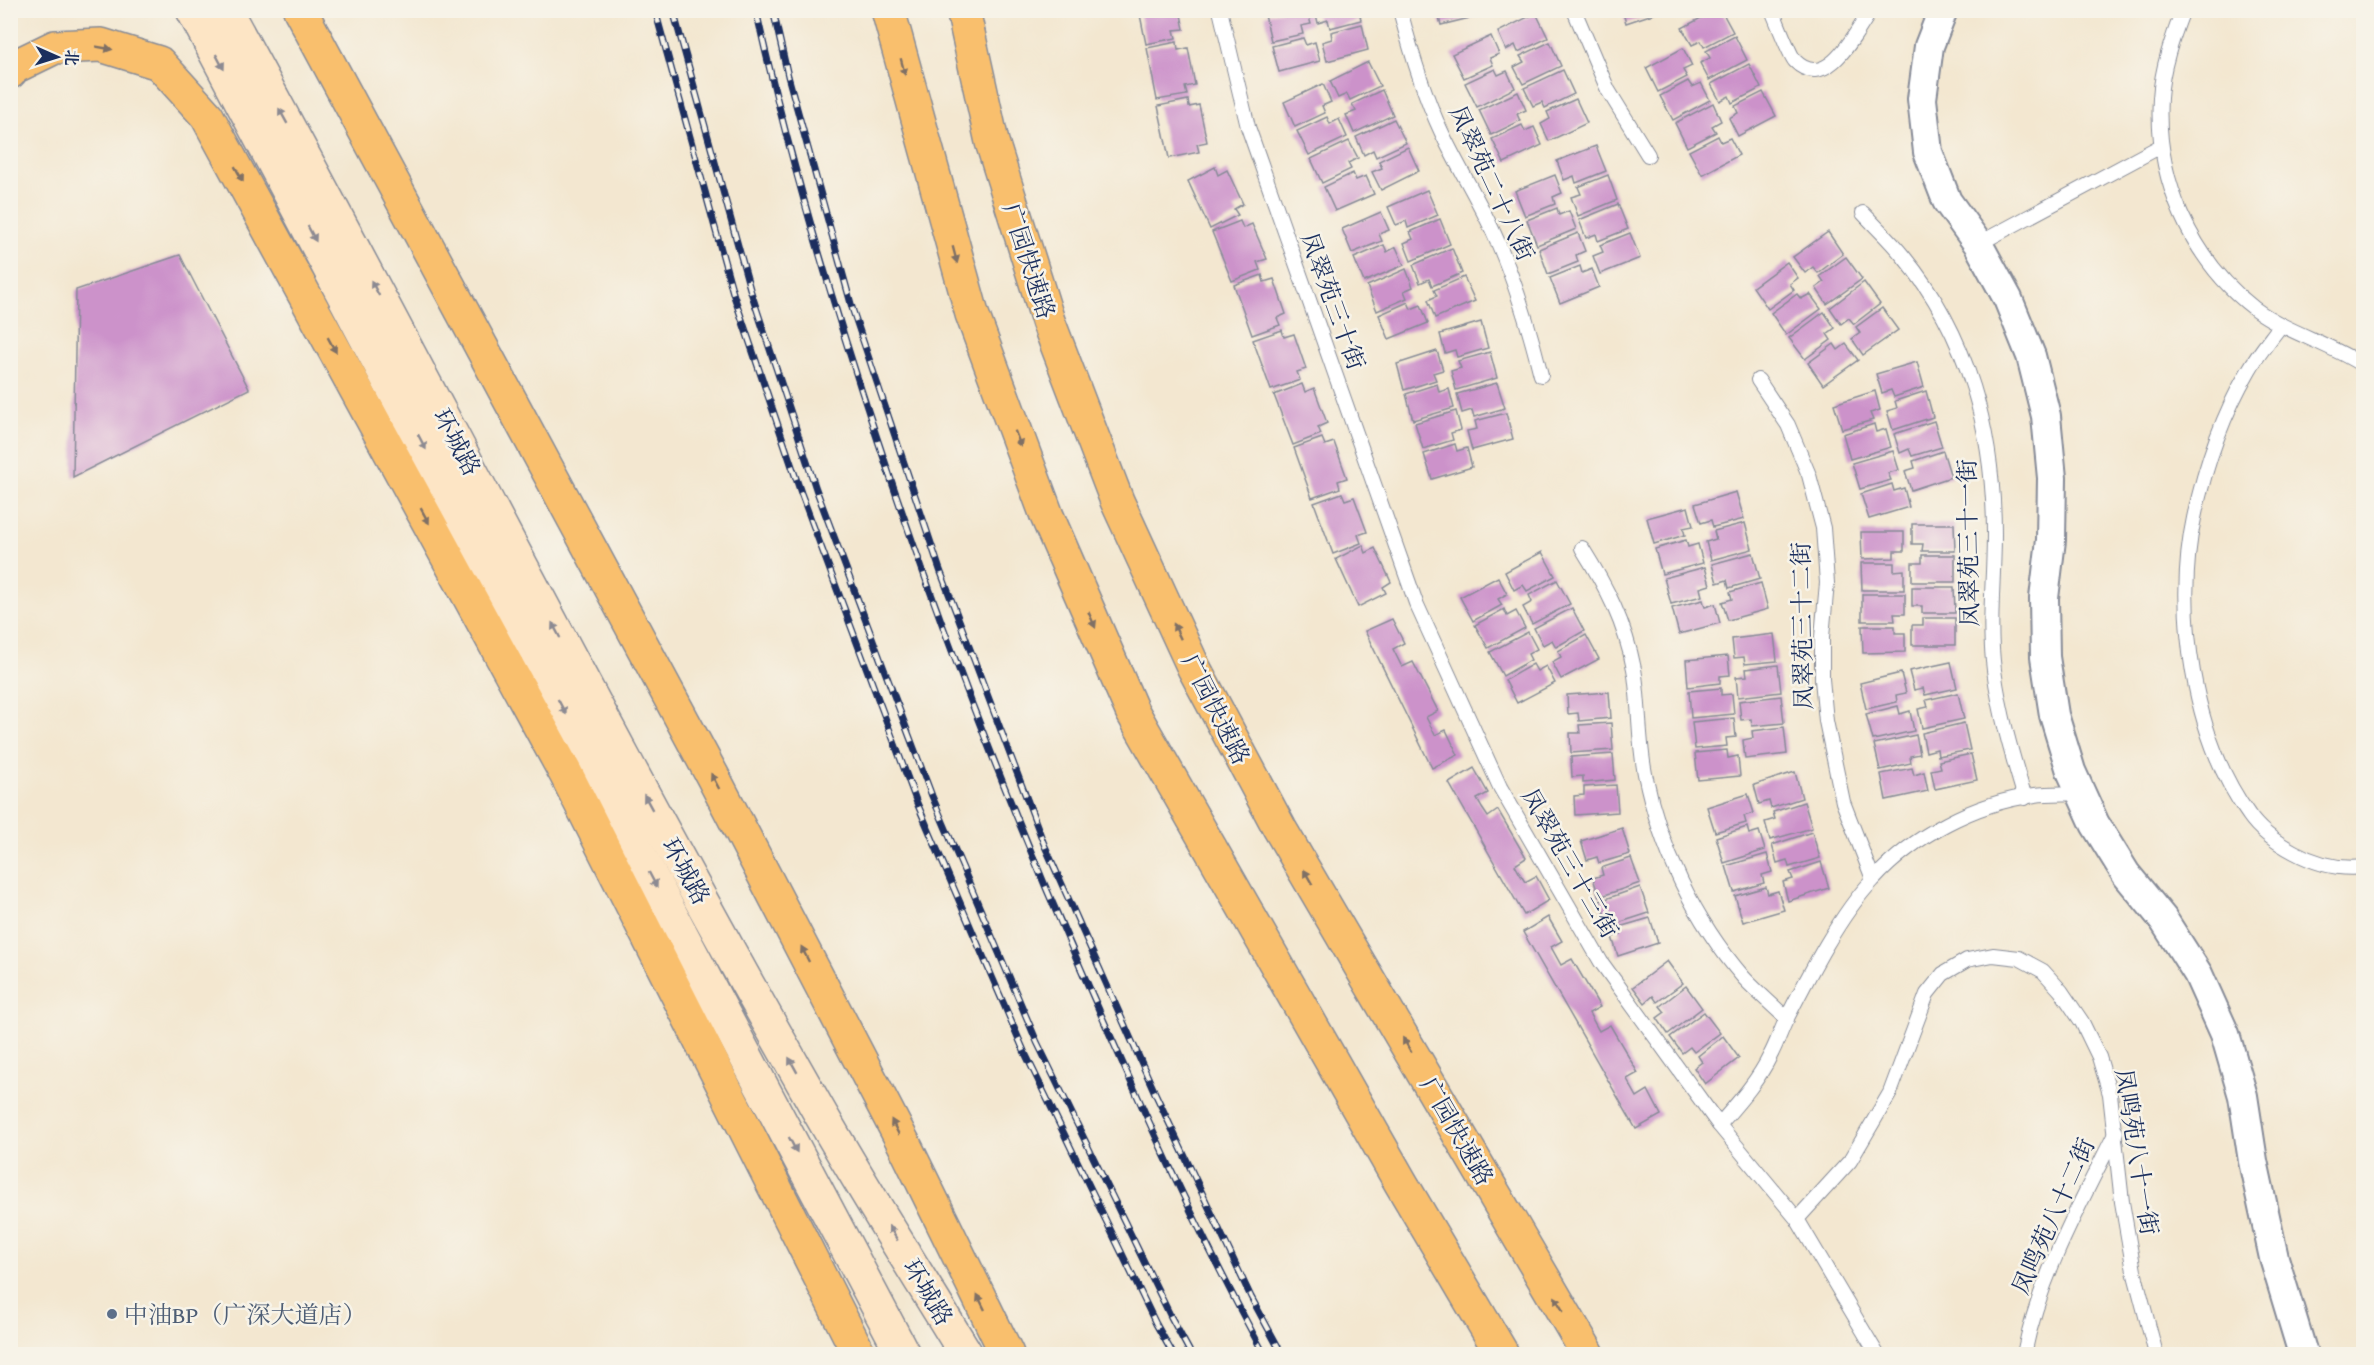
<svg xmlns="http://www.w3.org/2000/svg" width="2374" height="1365" viewBox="0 0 2374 1365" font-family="'Gentium Book Plus','Noto Serif SC',serif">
<rect width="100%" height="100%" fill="#f7f3e8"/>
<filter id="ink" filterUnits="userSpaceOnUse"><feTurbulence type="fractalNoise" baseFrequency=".0167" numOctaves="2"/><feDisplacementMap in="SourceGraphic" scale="12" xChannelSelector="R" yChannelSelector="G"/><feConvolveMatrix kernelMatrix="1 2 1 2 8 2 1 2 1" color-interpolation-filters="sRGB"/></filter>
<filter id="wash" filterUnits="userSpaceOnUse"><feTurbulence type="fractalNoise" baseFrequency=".008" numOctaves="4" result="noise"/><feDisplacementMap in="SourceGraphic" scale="24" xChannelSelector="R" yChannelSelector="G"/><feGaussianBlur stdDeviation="1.35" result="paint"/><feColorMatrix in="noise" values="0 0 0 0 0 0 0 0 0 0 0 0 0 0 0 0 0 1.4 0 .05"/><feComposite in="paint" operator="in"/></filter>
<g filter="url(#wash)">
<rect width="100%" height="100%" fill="#f3e7d0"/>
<g id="blocks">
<!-- building -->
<g fill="#cc92ca">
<polygon points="1139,10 1180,10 1184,29 1174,30 1176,38 1146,44"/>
<polygon points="1284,10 1307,10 1311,24 1301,26 1303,34 1271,41 1265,15"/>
<polygon points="1315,10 1359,10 1361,20 1330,28 1328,20 1318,23"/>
<polygon points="1437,10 1481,10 1482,15 1441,25"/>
<polygon points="1622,10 1662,10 1662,11 1626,23"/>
<polygon points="1716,10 1721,10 1733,32 1704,47 1701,41 1692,45 1682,28"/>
<polygon points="1536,13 1548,38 1518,52 1515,45 1506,50 1498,32"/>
<polygon points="1362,24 1368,50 1327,61 1322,42 1332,39 1331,32"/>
<polygon points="1491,36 1499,54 1490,58 1493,65 1464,78 1452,54"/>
<polygon points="1735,36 1747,60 1709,80 1700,63 1710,58 1706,51"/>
<polygon points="1303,38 1306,45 1315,42 1320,61 1279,72 1272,46"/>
<polygon points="1177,42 1178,50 1188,48 1195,85 1185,87 1187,95 1157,100 1147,48"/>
<polygon points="1550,42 1561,66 1523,84 1514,67 1524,62 1520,56"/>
<polygon points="1683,48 1692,66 1683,70 1687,77 1658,92 1646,68"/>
<polygon points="1368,62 1380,86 1350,100 1347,94 1338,98 1330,81"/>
<polygon points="1749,64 1761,88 1732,103 1729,96 1720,101 1711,84"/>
<polygon points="1495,69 1498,75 1507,71 1515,88 1477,107 1465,83"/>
<polygon points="1563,70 1574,94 1545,108 1542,102 1533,106 1524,88"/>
<polygon points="1688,81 1692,87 1701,83 1710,100 1673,120 1660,96"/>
<polygon points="1323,84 1331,102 1322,106 1325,113 1295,127 1284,102"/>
<polygon points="1382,90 1393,115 1354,133 1346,115 1356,111 1352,104"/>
<polygon points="1518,92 1526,110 1517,114 1520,121 1491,135 1479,110"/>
<polygon points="1763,92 1776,116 1738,136 1729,118 1738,113 1735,106"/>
<polygon points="1576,99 1587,123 1549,141 1541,124 1550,119 1547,112"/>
<polygon points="1188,100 1189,107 1199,105 1207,142 1197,144 1199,152 1169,158 1158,106"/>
<polygon points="1713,103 1721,121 1712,126 1716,132 1687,147 1675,123"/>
<polygon points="1327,117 1330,124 1339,119 1347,137 1309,155 1297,131"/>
<polygon points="1394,119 1406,143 1376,157 1373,150 1364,155 1356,137"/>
<polygon points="1522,125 1525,131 1534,127 1542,145 1504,163 1492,139"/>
<polygon points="1718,136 1721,142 1730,138 1739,155 1702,175 1689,151"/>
<polygon points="1349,141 1358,158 1348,163 1351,169 1322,183 1311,159"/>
<polygon points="1596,146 1606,171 1576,183 1574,176 1564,180 1557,161"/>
<polygon points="1408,147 1419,171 1381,190 1372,172 1382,168 1379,161"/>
<polygon points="1215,167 1218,175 1227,170 1243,204 1234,209 1238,215 1210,229 1188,181"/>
<polygon points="1353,173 1356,180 1366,176 1374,194 1335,211 1324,187"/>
<polygon points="1555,175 1562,193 1553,197 1555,204 1525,216 1515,191"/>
<polygon points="1608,175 1617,200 1578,216 1571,197 1581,194 1578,187"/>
<polygon points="1427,190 1438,215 1408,228 1406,221 1396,225 1388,207"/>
<polygon points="1618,204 1628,229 1598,241 1596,234 1586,238 1579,220"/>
<polygon points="1557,208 1559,215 1569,211 1576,229 1537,245 1527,220"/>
<polygon points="1381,212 1389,230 1379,234 1382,241 1352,253 1342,229"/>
<polygon points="1440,219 1450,244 1411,261 1404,243 1413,239 1410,232"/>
<polygon points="1240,221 1243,228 1252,224 1267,259 1257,262 1260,270 1232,281 1212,232"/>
<polygon points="1828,232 1843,254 1818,273 1813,267 1805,273 1793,257"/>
<polygon points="1578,233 1585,251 1576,255 1578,262 1548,274 1539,249"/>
<polygon points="1630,233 1640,258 1600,274 1593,256 1603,252 1600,245"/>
<polygon points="1384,245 1387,252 1396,247 1404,265 1364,282 1354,258"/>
<polygon points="1452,248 1462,273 1432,286 1429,279 1420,283 1413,265"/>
<polygon points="180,255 249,389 73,477 76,290"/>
<polygon points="1846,257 1862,279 1827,304 1816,288 1824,282 1820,276"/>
<polygon points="1787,262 1798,278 1790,284 1794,290 1768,309 1753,287"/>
<polygon points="1580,266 1582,273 1592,269 1599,287 1560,303 1550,278"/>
<polygon points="1406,269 1413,287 1404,291 1407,298 1377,311 1367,286"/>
<polygon points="1262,275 1264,282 1274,279 1286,314 1277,318 1280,325 1252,335 1234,285"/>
<polygon points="1464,277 1475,301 1435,318 1428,300 1437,296 1434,290"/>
<polygon points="1864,282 1880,304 1854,324 1849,318 1841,324 1830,308"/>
<polygon points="1797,294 1801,299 1810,294 1821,309 1786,335 1771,313"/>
<polygon points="1408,302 1411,309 1421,305 1428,323 1389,339 1379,315"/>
<polygon points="1882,308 1898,330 1863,355 1852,339 1860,333 1856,327"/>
<polygon points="1824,312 1835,328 1827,334 1831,340 1805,359 1789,338"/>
<polygon points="1481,322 1488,348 1457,357 1455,350 1445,353 1440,334"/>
<polygon points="1282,330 1284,337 1294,334 1306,369 1297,372 1300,380 1271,390 1253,340"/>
<polygon points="1834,344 1838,350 1846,344 1858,360 1823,385 1808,363"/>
<polygon points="1437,351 1443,370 1433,373 1436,380 1404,390 1397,364"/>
<polygon points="1490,352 1497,378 1456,390 1451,371 1461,368 1458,361"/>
<polygon points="1917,362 1924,387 1894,397 1891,390 1882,393 1876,374"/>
<polygon points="1497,383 1505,408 1474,417 1472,410 1462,413 1457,394"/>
<polygon points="1302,384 1305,392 1314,388 1327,423 1318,427 1321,434 1293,445 1274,395"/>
<polygon points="1437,384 1439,392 1449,389 1454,408 1413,420 1406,394"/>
<polygon points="1875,391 1880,410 1870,413 1873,420 1842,429 1834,404"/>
<polygon points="1926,391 1933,417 1893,430 1887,411 1897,408 1895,401"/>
<polygon points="1456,411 1461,430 1451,433 1453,440 1423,449 1415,423"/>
<polygon points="1506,413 1513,439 1472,450 1467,431 1477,429 1475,421"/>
<polygon points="1934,421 1942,447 1912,456 1909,449 1900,453 1894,434"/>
<polygon points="1874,424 1876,432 1886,429 1891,447 1850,459 1843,434"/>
<polygon points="1322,438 1325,445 1334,442 1347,478 1338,481 1340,488 1312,498 1294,448"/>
<polygon points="1455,444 1457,451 1467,448 1472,467 1432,479 1424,454"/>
<polygon points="1893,451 1899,470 1888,473 1891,480 1860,489 1852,463"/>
<polygon points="1943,451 1951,477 1911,490 1905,471 1915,468 1913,461"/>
<polygon points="1892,484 1894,491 1904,488 1909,507 1869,519 1861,494"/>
<polygon points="1736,492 1744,519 1713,527 1711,520 1701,523 1695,504"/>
<polygon points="1342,493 1345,500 1354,497 1367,532 1358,535 1361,543 1333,554 1314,503"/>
<polygon points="1688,507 1693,526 1683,528 1685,535 1654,544 1647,518"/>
<polygon points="1745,523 1752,549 1711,560 1706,542 1716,539 1714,531"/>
<polygon points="1912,524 1954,524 1955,551 1922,551 1923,544 1912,544"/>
<polygon points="1861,532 1904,532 1904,551 1894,551 1894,558 1862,559"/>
<polygon points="1686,540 1688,547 1698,544 1703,563 1662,574 1655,549"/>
<polygon points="1363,545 1366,553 1375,548 1391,582 1383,587 1386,593 1358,607 1336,559"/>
<polygon points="1542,552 1555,576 1527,591 1523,585 1514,590 1505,572"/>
<polygon points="1753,553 1760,579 1729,588 1727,580 1717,583 1712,564"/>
<polygon points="1922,555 1955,555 1955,582 1912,582 1912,563 1922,563"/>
<polygon points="1861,563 1894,563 1894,571 1904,570 1904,590 1862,590"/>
<polygon points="1705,567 1710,585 1700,588 1702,596 1671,604 1664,578"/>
<polygon points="1498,577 1507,594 1498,599 1502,605 1473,621 1460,597"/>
<polygon points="1557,580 1570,604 1532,624 1523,607 1532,602 1529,595"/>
<polygon points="1761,583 1768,609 1728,620 1722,602 1732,599 1730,592"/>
<polygon points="1912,587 1954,587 1955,613 1922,613 1922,606 1912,606"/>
<polygon points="1862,594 1905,594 1905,614 1894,614 1895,621 1862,621"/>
<polygon points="1703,600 1705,607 1715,604 1720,623 1679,634 1672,608"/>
<polygon points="1572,608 1584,631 1556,647 1552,640 1543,645 1534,628"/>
<polygon points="1504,609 1507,616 1516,611 1525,628 1488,648 1475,625"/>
<polygon points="1923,618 1955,618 1955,645 1912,645 1912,625 1923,625"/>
<polygon points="1392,619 1404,643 1393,649 1402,667 1413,662 1438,711 1426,717 1435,735 1446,730 1458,755 1432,768 1365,631"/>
<polygon points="1862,626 1895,626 1895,633 1905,633 1905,652 1863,653"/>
<polygon points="1528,632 1537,649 1528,654 1531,660 1503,676 1490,652"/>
<polygon points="1774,634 1777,661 1745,664 1744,657 1734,658 1732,639"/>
<polygon points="1586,635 1599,659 1561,679 1552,662 1561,657 1558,651"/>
<polygon points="1728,656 1730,675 1720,676 1720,683 1688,687 1686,660"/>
<polygon points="1951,662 1957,688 1925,695 1923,688 1914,690 1909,671"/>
<polygon points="1533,664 1537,671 1546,666 1555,683 1517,703 1505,680"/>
<polygon points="1778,665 1781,692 1738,697 1736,677 1747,676 1746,669"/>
<polygon points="1901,673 1906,693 1896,695 1897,702 1866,709 1860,683"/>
<polygon points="1721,688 1721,695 1732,694 1734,714 1691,718 1689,691"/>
<polygon points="1609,692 1611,718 1579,721 1578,713 1568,714 1567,695"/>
<polygon points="1958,693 1964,719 1922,728 1918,709 1928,707 1926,700"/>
<polygon points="1781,696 1784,723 1752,726 1751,719 1741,720 1739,701"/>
<polygon points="1898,706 1900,714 1910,711 1914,731 1873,740 1866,714"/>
<polygon points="1734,718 1736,737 1726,738 1727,746 1695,749 1692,722"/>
<polygon points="1611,723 1613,750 1571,753 1570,733 1580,733 1579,725"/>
<polygon points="1964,723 1970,750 1938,756 1937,749 1926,752 1922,733"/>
<polygon points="1784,727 1787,754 1745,759 1743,740 1753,738 1752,731"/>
<polygon points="1916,735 1920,754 1910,756 1911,763 1880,770 1874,744"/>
<polygon points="1727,750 1728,758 1738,756 1740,776 1698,780 1695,753"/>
<polygon points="1613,754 1615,780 1583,783 1583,776 1572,777 1571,757"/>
<polygon points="1971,754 1977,780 1935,789 1931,770 1941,768 1939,761"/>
<polygon points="1474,768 1488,793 1477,799 1482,808 1488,817 1498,810 1526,858 1515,865 1520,874 1525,882 1536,876 1549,900 1524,915 1449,783"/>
<polygon points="1912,768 1914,775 1924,772 1928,791 1886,800 1881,774"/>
<polygon points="1795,772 1802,798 1771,808 1769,801 1759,804 1754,785"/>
<polygon points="1616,785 1618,812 1575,815 1574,796 1584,795 1584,787"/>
<polygon points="1748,794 1754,813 1744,816 1746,823 1715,832 1707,807"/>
<polygon points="1804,802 1812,828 1770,840 1765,822 1775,819 1773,812"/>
<polygon points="1747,827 1749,834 1759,831 1765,850 1724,863 1716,837"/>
<polygon points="1622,828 1630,854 1599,863 1597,857 1587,860 1581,841"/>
<polygon points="1812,832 1820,858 1789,867 1787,860 1777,863 1772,845"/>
<polygon points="1767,854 1772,872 1762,875 1764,883 1734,892 1726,866"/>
<polygon points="1631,858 1640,883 1599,897 1593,878 1603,875 1601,868"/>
<polygon points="1821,862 1829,888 1788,901 1783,882 1793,879 1790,872"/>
<polygon points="1640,887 1649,913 1618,923 1616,916 1606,919 1600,901"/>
<polygon points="1766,887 1768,894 1778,891 1784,910 1743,922 1735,896"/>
<polygon points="1548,917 1562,941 1551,947 1561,965 1572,959 1600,1007 1589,1013 1599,1031 1610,1025 1638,1073 1627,1079 1637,1097 1648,1090 1661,1115 1636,1129 1523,932"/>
<polygon points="1650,918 1658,943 1618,956 1612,937 1621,934 1619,927"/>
<polygon points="1667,961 1683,983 1657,1002 1653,996 1645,1003 1633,987"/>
<polygon points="1686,986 1702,1008 1668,1034 1657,1018 1665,1012 1660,1006"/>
<polygon points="1704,1012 1720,1033 1694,1052 1690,1047 1682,1053 1670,1037"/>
<polygon points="1723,1036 1739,1058 1705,1084 1694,1068 1702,1062 1698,1056"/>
</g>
</g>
</g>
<g filter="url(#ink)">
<use href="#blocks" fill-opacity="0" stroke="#878b97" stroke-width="1.5"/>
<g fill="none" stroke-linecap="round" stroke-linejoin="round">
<defs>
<g id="service">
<polyline points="1220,10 1248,127 1416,603 1500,787 1601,962 1719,1125 1797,1219 1877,1354"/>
<path d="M1400,10C1411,52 1423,93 1441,131C1459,170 1483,206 1499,245C1517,287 1530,331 1541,375"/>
<polyline points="1574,10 1608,90 1648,155"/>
<path d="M1772,10C1777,21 1789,54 1795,61C1827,93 1856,32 1871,10"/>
<path d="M2183,10C2172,39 2162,67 2160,98C2155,178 2191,260 2255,309C2288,333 2329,343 2364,366"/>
<path d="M1863,213C1876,227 1891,241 1903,256C1969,335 1994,434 1994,534C1994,580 1988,625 1994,670C2000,714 2012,755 2025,798"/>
<polyline points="1978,244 2161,146"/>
<path d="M2281,325C2270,340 2258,354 2249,370C2222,416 2205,466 2194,518C2174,610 2193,738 2249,815C2260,831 2277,843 2294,852C2316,864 2339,870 2364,867"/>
<polyline points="1758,380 1788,425 1809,475 1823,528 1827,583 1822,637 1822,679 1826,721 1843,802 1873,879"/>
<path d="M1582,548C1607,588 1625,623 1634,669C1640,703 1638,739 1645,774C1660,848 1694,920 1744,978C1757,992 1773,1005 1787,1019"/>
<path d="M1719,1125C1738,1103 1758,1081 1770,1056C1777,1043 1781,1030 1787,1018C1809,975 1840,914 1873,880C1914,835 1975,803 2035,795C2050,793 2066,794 2081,793"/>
<polyline points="1797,1219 1850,1161 1890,1093 1927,994 1943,974 1967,960 1993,955 2019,958 2043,971 2061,991 2082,1022 2099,1057 2110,1094 2122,1202 2134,1271 2156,1354"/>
<path d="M2024,1354C2040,1275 2080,1204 2116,1132"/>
</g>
<polyline id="minor" points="1943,10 1929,46 1922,99 1928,152 1947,201 1978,244 2008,299 2031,356 2046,416 2052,478 2051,540 2044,598 2045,657 2054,715 2071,771 2095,824 2126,874 2163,919 2198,974 2225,1034 2243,1096 2253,1161 2274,1258 2303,1354"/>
<g id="secondary">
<polyline points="193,10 903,1354"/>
<path d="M225,10C421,370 605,735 807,1090C857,1180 913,1267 966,1354"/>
</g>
<g id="trunk">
<polyline points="300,10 713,777 906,1148 1007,1354"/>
<polyline points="888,10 972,314 1047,516 1132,711 1401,1183 1502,1354"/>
<polyline points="963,10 992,142 1048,321 1117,501 1194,668 1280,829 1588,1354"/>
<polyline points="10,72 14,67 55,47 101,45 159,63 207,116 566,774 859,1354"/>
</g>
</defs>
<!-- service casing -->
<use href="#service" stroke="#878b97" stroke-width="16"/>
<!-- minor casing -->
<use href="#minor" stroke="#878b97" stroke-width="32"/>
<!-- secondary casing -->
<use href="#secondary" stroke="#878b97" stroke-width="36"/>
<!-- trunk casing -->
<use href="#trunk" stroke="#878b97" stroke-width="36"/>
<!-- service -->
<use href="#service" stroke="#fff" stroke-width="14"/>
<!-- minor -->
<use href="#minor" stroke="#fff" stroke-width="28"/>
<!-- secondary -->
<use href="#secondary" stroke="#fde5c5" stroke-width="33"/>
<!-- trunk -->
<use href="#trunk" stroke="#f9bf6d" stroke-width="33"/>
<defs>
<g id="rail">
<polyline points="655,10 733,293 801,493 917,803 1024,1051 1156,1324 1173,1354"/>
<polyline points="673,10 750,289 816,489 932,796 1037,1042 1171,1317 1191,1354"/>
<path d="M756,10C788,154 830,296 876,435C936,616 1004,794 1081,969C1138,1099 1196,1230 1264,1354"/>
<polyline points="773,10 788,76 853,311 940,570 1044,844 1155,1093 1251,1297 1282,1354"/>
</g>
</defs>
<!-- rail casing -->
<use href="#rail" stroke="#1b2f5e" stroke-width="7"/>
<!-- rail -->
<use href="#rail" stroke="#f7f3e8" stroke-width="4.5" stroke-dasharray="14" stroke-linecap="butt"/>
</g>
<!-- one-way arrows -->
<defs><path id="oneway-solid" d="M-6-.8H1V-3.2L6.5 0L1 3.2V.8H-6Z" transform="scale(1.5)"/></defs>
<g fill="#7f7065">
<use href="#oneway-solid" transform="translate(104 48) rotate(10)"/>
<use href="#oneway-solid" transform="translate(903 67) rotate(75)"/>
<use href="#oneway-solid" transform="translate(239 174) rotate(61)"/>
<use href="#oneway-solid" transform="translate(955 255) rotate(75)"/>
<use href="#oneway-solid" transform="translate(332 345) rotate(61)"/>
<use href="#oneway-solid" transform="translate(1018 439) rotate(69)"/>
<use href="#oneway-solid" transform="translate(425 516) rotate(61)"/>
<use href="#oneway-solid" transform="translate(1092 620) rotate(66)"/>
<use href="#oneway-solid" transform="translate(1177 631) rotate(-115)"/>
<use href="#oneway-solid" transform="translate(715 781) rotate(-118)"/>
<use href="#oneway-solid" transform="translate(1308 877) rotate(-120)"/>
<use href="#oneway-solid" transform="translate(805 954) rotate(-117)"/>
<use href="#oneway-solid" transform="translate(1407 1045) rotate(-120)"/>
<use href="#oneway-solid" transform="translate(895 1127) rotate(-117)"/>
<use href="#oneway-solid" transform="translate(981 1302) rotate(-116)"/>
<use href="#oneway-solid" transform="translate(1559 1304) rotate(-120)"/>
</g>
<g fill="#8c8a92">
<use href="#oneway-solid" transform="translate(220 62) rotate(62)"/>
<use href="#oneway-solid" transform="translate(283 116) rotate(-119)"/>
<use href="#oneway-solid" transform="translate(312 234) rotate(62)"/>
<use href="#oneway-solid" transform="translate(375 288) rotate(-118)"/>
<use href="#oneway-solid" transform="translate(422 442) rotate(62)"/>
<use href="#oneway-solid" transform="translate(556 630) rotate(-118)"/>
<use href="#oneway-solid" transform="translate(562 707) rotate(62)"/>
<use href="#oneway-solid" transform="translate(648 802) rotate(-119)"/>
<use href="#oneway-solid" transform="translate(653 880) rotate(62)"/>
<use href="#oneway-solid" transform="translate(793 1065) rotate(-119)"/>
<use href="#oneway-solid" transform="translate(793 1145) rotate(62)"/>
<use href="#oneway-solid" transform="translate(893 1233) rotate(-121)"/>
</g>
</g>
<!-- markers -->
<circle fill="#5c6f8a" stroke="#f7f3e8" stroke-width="2" cx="112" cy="1314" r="6"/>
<g text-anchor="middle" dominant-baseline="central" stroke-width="5" stroke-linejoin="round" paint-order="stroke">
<!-- street labels -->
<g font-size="24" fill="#1b2f5e" stroke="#f7f3e8">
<text transform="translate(1492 183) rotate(65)">凤翠苑二十八街</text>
<text transform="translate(1029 261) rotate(72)">广园快速路</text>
<text transform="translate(1333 301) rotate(70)">凤翠苑三十街</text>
<text transform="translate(457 442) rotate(62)">环城路</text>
<text transform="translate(1968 543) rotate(-91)">凤翠苑三十一街</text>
<text transform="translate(1802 626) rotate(-91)">凤翠苑三十二街</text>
<text transform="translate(1216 709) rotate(63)">广园快速路</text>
<text transform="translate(1570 863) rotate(60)">凤翠苑三十三街</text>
<text transform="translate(686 871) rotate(61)">环城路</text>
<text transform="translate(1457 1131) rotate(60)">广园快速路</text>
<text transform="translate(2137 1152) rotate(81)">凤鸣苑八十一街</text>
<text transform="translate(2053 1216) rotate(-66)">凤鸣苑八十二街</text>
<text transform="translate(928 1292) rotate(59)">环城路</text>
</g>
<!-- service labels -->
<g font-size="24" fill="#4e5e75" stroke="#f7f3e8" text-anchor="start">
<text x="124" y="1314">中油BP（广深大道店）</text>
</g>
</g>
<!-- margin -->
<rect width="2374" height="1365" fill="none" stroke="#f7f3e8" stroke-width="36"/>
<!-- north arrow -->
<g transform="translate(57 57) rotate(93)" stroke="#f7f3e8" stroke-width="4.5" paint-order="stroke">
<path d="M0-4.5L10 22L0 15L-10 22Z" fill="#1b2f5e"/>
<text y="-9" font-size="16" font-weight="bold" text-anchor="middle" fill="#1b2f5e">北</text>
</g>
</svg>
